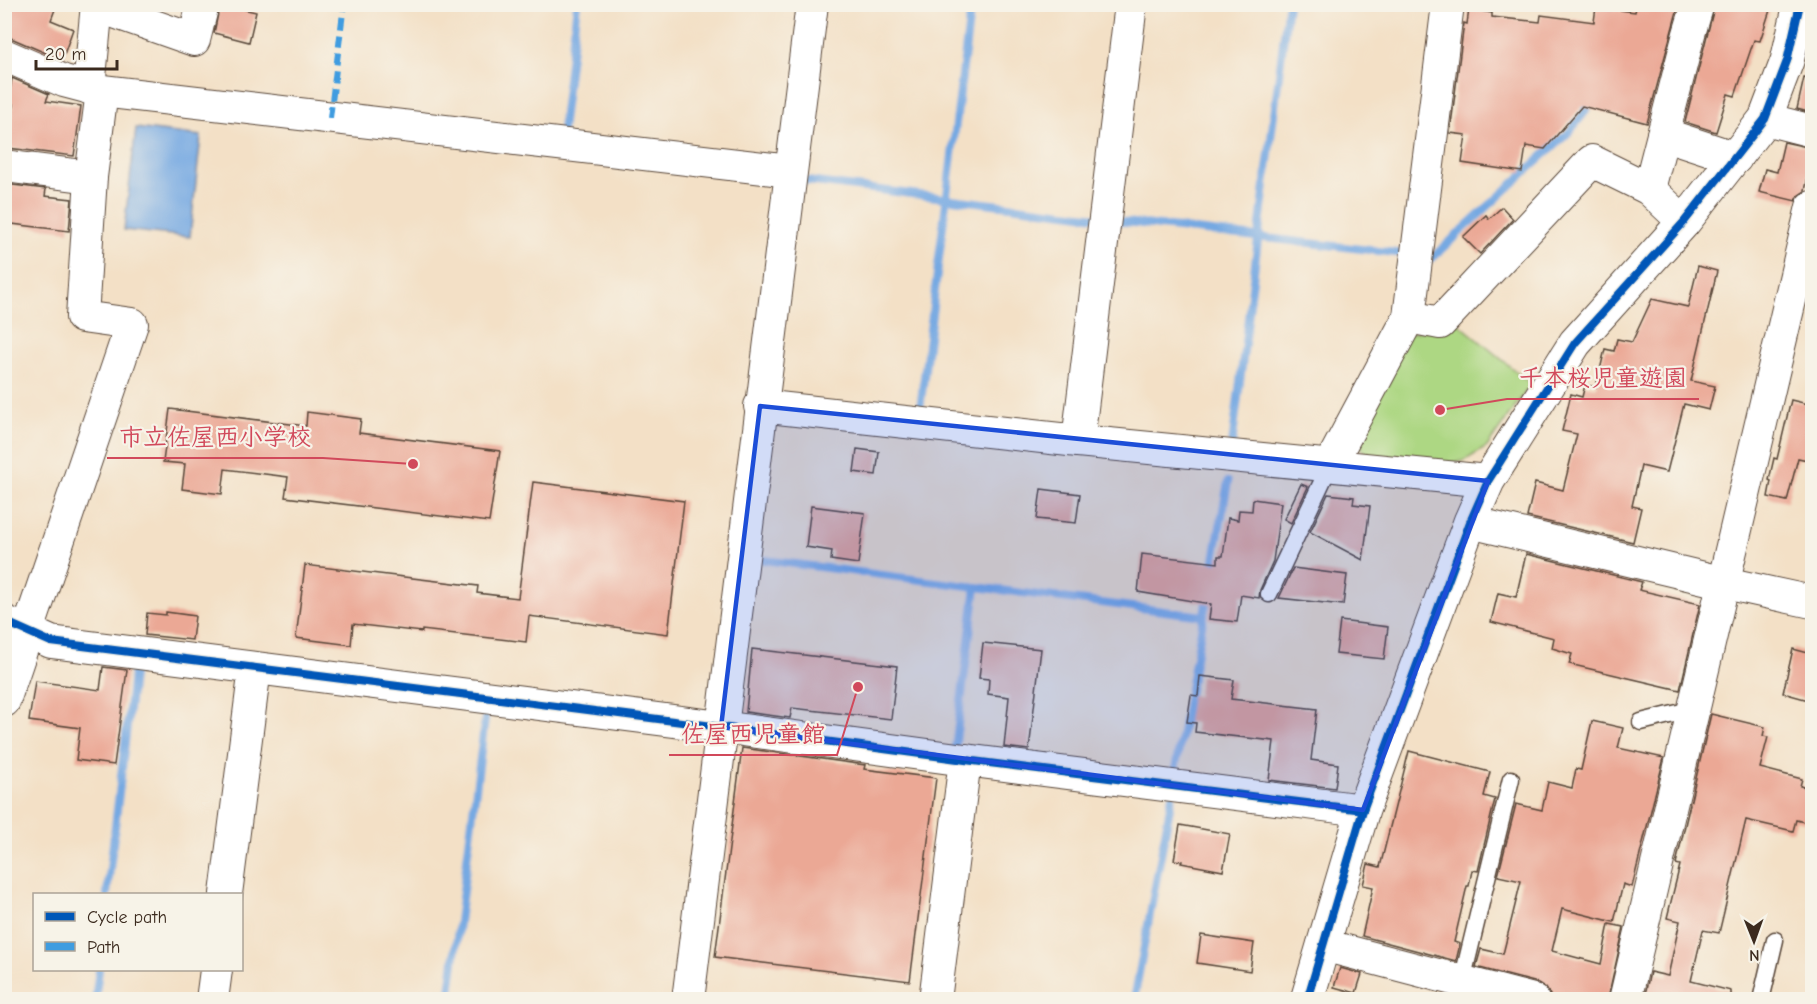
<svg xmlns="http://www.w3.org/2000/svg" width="1817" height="1004" viewBox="0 0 1817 1004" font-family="'Comic Neue','Klee One',sans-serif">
<rect width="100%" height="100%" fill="#f7f3e8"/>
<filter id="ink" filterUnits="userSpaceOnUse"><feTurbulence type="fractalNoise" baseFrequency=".0167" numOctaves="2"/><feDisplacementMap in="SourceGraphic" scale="12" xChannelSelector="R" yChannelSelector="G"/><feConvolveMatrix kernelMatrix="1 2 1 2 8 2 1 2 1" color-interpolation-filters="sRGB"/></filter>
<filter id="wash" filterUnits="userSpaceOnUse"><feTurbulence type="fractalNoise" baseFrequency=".008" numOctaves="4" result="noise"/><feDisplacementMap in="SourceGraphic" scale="24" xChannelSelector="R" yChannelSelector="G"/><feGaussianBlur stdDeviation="1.35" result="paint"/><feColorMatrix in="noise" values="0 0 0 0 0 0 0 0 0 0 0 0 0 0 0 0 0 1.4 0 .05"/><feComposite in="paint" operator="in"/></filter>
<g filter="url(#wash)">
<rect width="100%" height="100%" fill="#f3e0c6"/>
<!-- green -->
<polygon fill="#add783" stroke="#748050" stroke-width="1.5" points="1458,323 1531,384 1487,447 1464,461 1443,464 1366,454 1353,435 1406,334"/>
<!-- water -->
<polygon fill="#76a9e2" stroke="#586a80" stroke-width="1.5" points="136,128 201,136 190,237 124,230"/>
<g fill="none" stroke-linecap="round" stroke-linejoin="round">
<!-- stream -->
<g stroke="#76a9e2" stroke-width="8">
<polyline points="1608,19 1611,4"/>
<polyline points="562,130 577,4"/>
<polyline points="807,181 1097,217"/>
<polyline points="1117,221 1405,254"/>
<polyline points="1424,258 1432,258 1569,132 1585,112 1591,99"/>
<polyline points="920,409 971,4"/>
<polyline points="1232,445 1288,4"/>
<polyline points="764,560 1203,616"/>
<polyline points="1212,571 1228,482"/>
<polyline points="955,748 976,587"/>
<polyline points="1174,775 1208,593"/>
<polyline points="107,894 134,667"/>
<polyline points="95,1000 99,970"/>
<polyline points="449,1000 486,711"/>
<polyline points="1134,1000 1172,796"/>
</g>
</g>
<g id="blocks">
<!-- building -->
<g fill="#eba895">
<polygon points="4,4 57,4 51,20 73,29 62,60 11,38 4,37"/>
<polygon points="220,4 256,12 249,42 214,33"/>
<polygon points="1637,4 1679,4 1647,123 1582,106 1545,149 1526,146 1522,172 1462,163 1466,135 1450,133 1464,23 1467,24 1469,9 1492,13 1492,17 1540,22 1541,15 1594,22 1596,7 1635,12"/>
<polygon points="1715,4 1772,4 1760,41 1754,40 1735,96 1728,94 1716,132 1685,122"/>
<polygon points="12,78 49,94 46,101 81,106 74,156 8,148 13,104 8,103"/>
<polygon points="1804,78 1812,79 1812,113 1797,109"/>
<polygon points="1784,142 1812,148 1812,158 1805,191 1799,195 1796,201 1759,192 1765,169 1777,172"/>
<polygon points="4,184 46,189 45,196 72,199 69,231 4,223"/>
<polygon points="1502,207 1513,219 1480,254 1463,237 1486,215 1489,219"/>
<polygon points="1698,266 1717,271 1691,381 1715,386 1709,410 1684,404 1667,472 1641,466 1632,506 1641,508 1633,542 1527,517 1535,483 1563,490 1577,434 1562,431 1571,394 1582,397 1585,385 1596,387 1605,349 1614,351 1617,339 1632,342 1652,299 1688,307"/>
<polygon points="1791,400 1812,405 1812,461 1798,458 1787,501 1768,497 1771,481 1769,480 1774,458 1777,459"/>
<polygon points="170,409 306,426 307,412 361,419 359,433 500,451 489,522 285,497 288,477 225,469 222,494 182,489 185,464 163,462"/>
<polygon points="857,449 879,452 876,475 854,472"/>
<polygon points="533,482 684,501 668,634 529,616 526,642 422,630 422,632 353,624 351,645 296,638 305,565 478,586 477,593 518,598"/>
<polygon points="1301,484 1308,487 1291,523 1284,519"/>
<polygon points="1041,489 1080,494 1076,523 1037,519"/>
<polygon points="1328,494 1354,497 1353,504 1370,506 1363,560 1310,532"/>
<polygon points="1253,499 1281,503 1273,561 1260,590 1259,598 1241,595 1237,622 1209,619 1211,604 1138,592 1142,554 1218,563 1218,556 1223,556 1228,518 1238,520 1239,510 1252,511"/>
<polygon points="811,506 865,513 858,564 831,560 832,551 806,547"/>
<polygon points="1526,554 1642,582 1639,590 1700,604 1680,690 1569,664 1572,654 1552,648 1554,638 1491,622 1498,593 1516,597"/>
<polygon points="1293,568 1347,575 1343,605 1279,598"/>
<polygon points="166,612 195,616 192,640 145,635 147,613 166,615"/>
<polygon points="1340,621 1388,627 1384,659 1336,654"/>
<polygon points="983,643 1041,649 1029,750 1004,747 1009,697 988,694 989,679 979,678"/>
<polygon points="752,649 897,666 891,719 792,708 790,718 746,712"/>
<polygon points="1793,649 1812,654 1812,701 1783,693"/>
<polygon points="103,667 127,670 114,765 76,760 80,728 29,721 35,681 100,690"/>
<polygon points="1200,676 1234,680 1231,699 1317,709 1311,760 1338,764 1335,788 1269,780 1274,741 1195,732 1196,723 1187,722 1191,695 1198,696"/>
<polygon points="1711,714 1765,727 1763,736 1768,737 1760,768 1802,779 1800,786 1812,789 1812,824 1796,820 1793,831 1746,820 1719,933 1703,930 1691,981 1731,991 1731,999 1644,999 1650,972 1668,976 1680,921 1667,918 1680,865 1676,864"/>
<polygon points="1592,721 1623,728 1618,748 1664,758 1632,887 1623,884 1614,922 1562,909 1552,951 1601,964 1609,924 1624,927 1608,999 1550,999 1550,995 1546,988 1538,983 1476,967 1481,949 1503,954 1521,881 1498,876 1516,804 1542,810 1548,782 1572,788 1576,769 1581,770"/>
<polygon points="742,748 865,765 864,769 936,778 910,981 715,957"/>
<polygon points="1409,751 1490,772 1484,796 1495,799 1478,871 1472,870 1469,886 1467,886 1454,942 1460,944 1456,961 1362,936 1373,887 1363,885 1368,864 1380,867"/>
<polygon points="1180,825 1230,834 1223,871 1181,863 1182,861 1174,860"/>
<polygon points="1201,935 1254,943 1250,971 1197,963"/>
<polygon points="1340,968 1362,974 1356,993 1334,987"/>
</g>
</g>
</g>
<g filter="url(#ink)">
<use href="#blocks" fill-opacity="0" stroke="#574537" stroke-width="1.5"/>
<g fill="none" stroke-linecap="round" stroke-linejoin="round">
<defs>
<g id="lane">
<polyline points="1269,594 1330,465"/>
<polyline points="1641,722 1694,709"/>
<polyline points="1462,981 1511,779"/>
<polyline points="1761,1000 1775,940"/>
</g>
<g id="street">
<polyline points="97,6 194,40 203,4"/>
<polyline points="4,55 64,81 102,91 790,171"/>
<polyline points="89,88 97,4"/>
<polyline points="1765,119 1812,131"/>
<polyline points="1663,134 1736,158"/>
<polyline points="4,166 91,177"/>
<polyline points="1649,189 1689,34 1698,4"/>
<polyline points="1409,317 1440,323 1592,161 1649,189 1684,222"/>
<polyline points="760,406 1078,441 1488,481"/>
<polyline points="1078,441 1131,4"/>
<polyline points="1330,465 1409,317 1448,4"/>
<polyline points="1470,522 1725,583 1812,602"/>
<polyline points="4,621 51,642 721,727 965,760 1363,810"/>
<polyline points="4,701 132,324 82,317 91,177 102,91"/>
<polyline points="226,894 255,668"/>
<polyline points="1323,945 1533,1000"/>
<polyline points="212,1000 216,970"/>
<polyline points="688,1000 812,4"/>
<polyline points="935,1000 965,760"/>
<polyline points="1625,1000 1812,207"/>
</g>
<polyline id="secondary" points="1307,1000 1363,810 1470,522 1488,481 1575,343 1684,222 1765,119 1787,61 1800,4"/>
</defs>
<!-- lane casing -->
<use href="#lane" stroke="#574537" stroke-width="19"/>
<!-- street casing -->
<use href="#street" stroke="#574537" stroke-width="34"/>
<!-- secondary casing -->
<use href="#secondary" stroke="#574537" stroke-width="35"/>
<!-- lane -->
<use href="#lane" stroke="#fff" stroke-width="16"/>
<!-- street -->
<use href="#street" stroke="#fff" stroke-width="32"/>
<!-- secondary -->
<use href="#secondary" stroke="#fff" stroke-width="33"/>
<!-- quiet -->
<polyline stroke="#3f9ce0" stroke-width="6" stroke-dasharray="12 6" stroke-linecap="butt" points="330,118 344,4"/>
<defs>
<g id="cycleway">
<polyline points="4,621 51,642 721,727 965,760 1363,810"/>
<polyline points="1307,1000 1363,810 1470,522 1488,481 1575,343 1684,222 1765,119 1787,61 1800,4"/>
</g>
</defs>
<!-- cycleway casing -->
<use href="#cycleway" stroke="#f7f3e8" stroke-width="11"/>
<!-- cycleway -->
<use href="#cycleway" stroke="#0057b8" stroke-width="8"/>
</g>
</g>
<!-- marked area -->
<path fill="#1d4ed8" fill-opacity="0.2" stroke="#1d4ed8" stroke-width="4.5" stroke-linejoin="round" d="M760,406L1488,481L1363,810L721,727Z"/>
<!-- callouts -->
<path fill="none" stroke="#d1495b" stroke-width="2" d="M1440 410L1507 399H1699M413 464L323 458H107M858 687L837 755H669"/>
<g fill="#d1495b" stroke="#f7f3e8" stroke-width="2">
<circle cx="1440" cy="410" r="6"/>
<circle cx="413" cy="464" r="6"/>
<circle cx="858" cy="687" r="6"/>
</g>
<g font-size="24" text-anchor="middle" font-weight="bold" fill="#d1495b" stroke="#f7f3e8" stroke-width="4.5" stroke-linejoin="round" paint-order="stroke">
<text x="1603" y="386">千本桜児童遊園</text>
<text x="215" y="445">市立佐屋西小学校</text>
<text x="753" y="742">佐屋西児童館</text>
</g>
<!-- margin -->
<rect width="1817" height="1004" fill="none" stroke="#f7f3e8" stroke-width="24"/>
<!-- legend -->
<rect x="33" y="893" width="210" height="78" fill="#f7f3e8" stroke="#aca397" stroke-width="1.5"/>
<rect x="45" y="912" width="30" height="9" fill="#0057b8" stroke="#aca397" stroke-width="1.5"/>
<text x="87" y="923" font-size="18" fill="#3b2a1e">Cycle path</text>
<rect x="45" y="942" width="30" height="9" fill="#3f9ce0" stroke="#aca397" stroke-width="1.5"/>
<text x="87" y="953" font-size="18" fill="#3b2a1e">Path</text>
<!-- north arrow -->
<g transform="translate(1754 941) rotate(179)" stroke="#f7f3e8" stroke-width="4.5" paint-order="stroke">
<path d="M0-4.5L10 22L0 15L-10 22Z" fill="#3b2a1e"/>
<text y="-9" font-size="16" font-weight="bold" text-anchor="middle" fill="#3b2a1e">N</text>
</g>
<!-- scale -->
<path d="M36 60v9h81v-9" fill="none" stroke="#3b2a1e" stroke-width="3"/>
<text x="45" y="60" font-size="18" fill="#3b2a1e" stroke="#f7f3e8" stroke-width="4.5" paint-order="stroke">20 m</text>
</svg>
